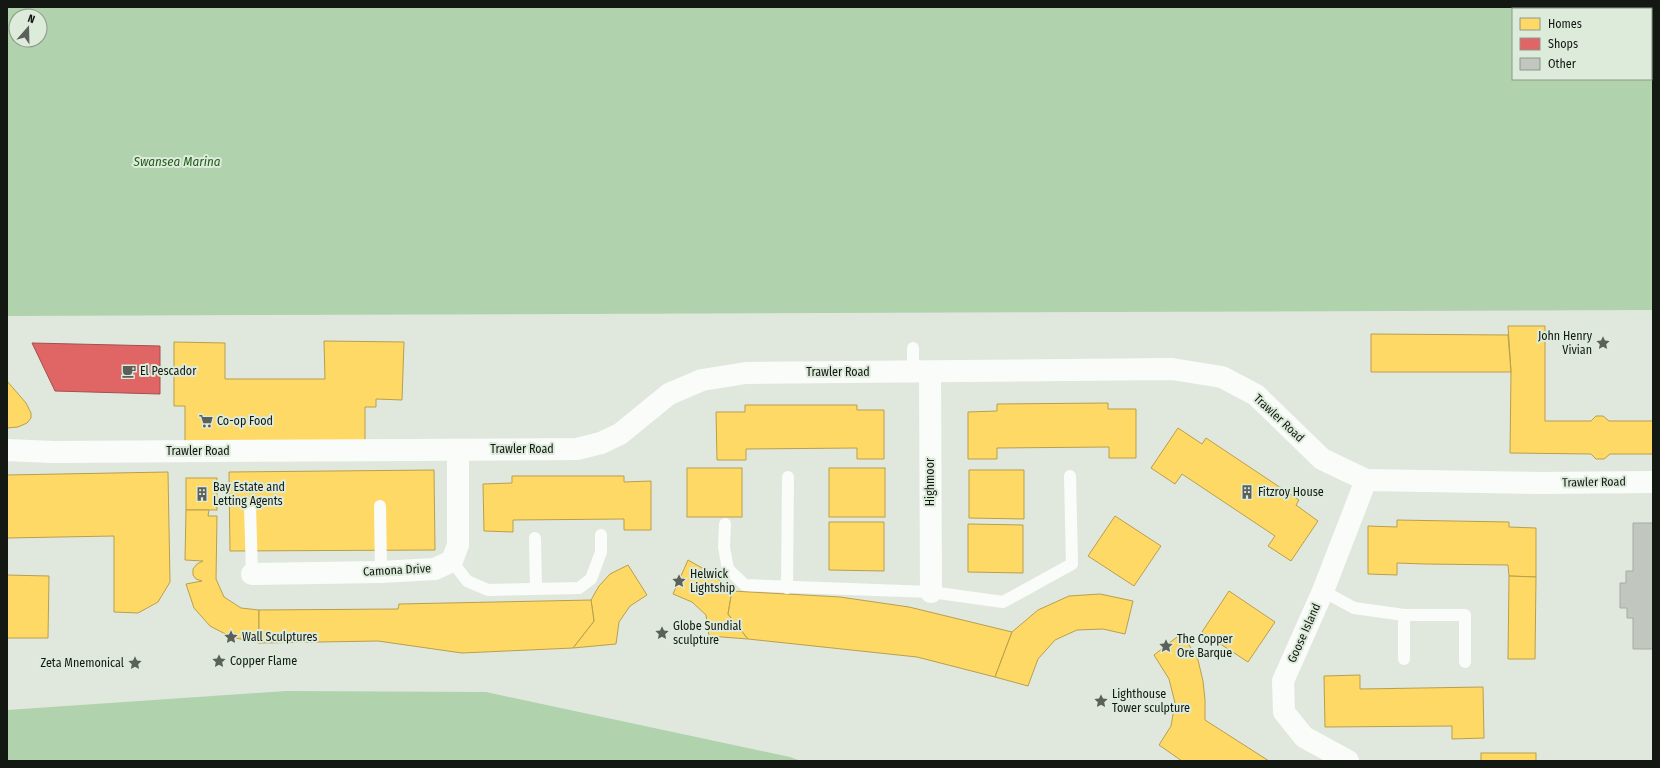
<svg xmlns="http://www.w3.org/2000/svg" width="1660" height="768" viewBox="0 0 1660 768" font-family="'Fira Sans Condensed',sans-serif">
<rect width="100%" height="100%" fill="#e0e8de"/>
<!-- water -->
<g fill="#b0d2ac" fill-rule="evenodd">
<path d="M7,7H1653V310L7,316ZM1513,9H1651V79H1513ZM16,16H40V40H16Z"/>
<polygon points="286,691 486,692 790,757 801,761 7,761 7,710"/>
</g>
<!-- homes -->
<g fill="#ffd966" stroke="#b89f4d">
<polygon points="1508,326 1545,326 1545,421 1591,421 1596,416 1603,416 1609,421 1653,421 1653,454 1610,454 1604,459 1596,459 1591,454 1510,453 1511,372"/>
<polygon points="1371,334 1508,335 1511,372 1371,372"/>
<polygon points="324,341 404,342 402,400 376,399 376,407 365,407 365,445 185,445 185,406 174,406 174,342 225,343 225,379 325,379"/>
<polygon points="7,381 26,403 31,413 31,418 27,423 18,427 7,428"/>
<polygon points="1108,403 1108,409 1136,409 1136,458 1109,458 1109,447 997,448 997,459 968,459 968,412 997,411 997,404"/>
<polygon points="745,405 857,405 857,410 884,410 884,459 857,459 857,448 746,449 746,460 717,460 716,412 745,412"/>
<polygon points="1178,428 1202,444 1206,438 1299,500 1296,505 1318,521 1291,561 1268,546 1275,536 1182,474 1175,484 1151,468"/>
<rect x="687" y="468" width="55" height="49"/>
<rect x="829" y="468" width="56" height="49"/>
<polygon points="434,470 435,550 230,551 229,472"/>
<polygon points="969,470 1024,470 1024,519 969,518"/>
<polygon points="168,472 170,582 158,602 138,613 114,612 114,536 7,538 7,475"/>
<polygon points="512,476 624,476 624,482 651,481 651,530 624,530 624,519 513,520 513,532 484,531 483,484 512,483"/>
<rect x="186" y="478" width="31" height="32"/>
<polygon points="186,510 209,510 208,516 217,516 216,579 224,597 241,608 259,610 259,643 231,637 210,626 194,608 186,584 202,581 196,579 193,575 193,569 197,564 203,561 185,560"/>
<polygon points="1115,516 1161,546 1134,586 1088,556"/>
<polygon points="1397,520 1509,522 1509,527 1536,528 1536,577 1509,576 1508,565 1425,564 1397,563 1397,575 1368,574 1368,526 1397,527"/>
<polygon points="829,522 884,522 884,571 829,570"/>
<polygon points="968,524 1023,525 1023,573 968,572"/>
<polygon points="688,560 711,573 732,591 728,614 748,639 709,636 706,615 692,602 673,594"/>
<polygon points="628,565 647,595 630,606 619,622 616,644 573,648 594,621 591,600 599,586 610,574"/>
<polygon points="7,575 49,576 48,638 7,638"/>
<polygon points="1509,576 1536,577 1535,659 1508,659"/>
<polygon points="732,591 840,597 909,607 1012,632 995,677 917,657 748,639 728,614"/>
<polygon points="1229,591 1275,622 1248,662 1202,632"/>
<polygon points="1100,594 1133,601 1125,634 1103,629 1077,630 1055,640 1038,659 1028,686 995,677 1012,632 1038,610 1069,596"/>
<polygon points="591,600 594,621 573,648 462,653 378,641 259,643 259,610 398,609 399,604"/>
<polygon points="1182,633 1198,660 1203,681 1205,700 1205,720 1269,761 1182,761 1159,745 1171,726 1175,703 1169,679 1154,655"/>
<polygon points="1360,675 1360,689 1483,687 1484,738 1452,739 1452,726 1325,727 1324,676"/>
<rect x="1481" y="753" width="55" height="8"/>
</g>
<!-- shops -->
<polygon fill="#e06666" stroke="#a34f4d" points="32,343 160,346 160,394 55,391"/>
<!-- building -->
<polygon fill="#c1c6bf" stroke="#a6aca5" points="1633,523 1653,523 1653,649 1633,649 1633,618 1627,618 1627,608 1620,608 1620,583 1626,583 1626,571 1633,571"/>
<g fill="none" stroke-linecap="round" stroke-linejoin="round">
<!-- lane -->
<g stroke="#fafcfa" stroke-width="12">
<polyline points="913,348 913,371"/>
<polyline points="250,506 252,574"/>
<polyline points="380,506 381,572"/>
<polyline points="725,524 724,547 728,569 745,585 931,592 1003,602 1072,564 1070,476"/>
<polyline points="535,538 536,589"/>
<polyline points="452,561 467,581 488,590 579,588 591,579 601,552 601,535"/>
<polyline points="787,588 788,477"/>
<polyline points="1323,591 1354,608 1404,615 1465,615 1465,662"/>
<polyline points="1404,659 1404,615"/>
</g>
<!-- street -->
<g stroke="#fafcfa" stroke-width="22">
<polyline points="930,372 931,592"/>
<polyline points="7,450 53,452 577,449 601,443 620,434 669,394 702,380 746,373 1172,369 1222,377 1256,395 1322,459 1366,480 1542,483 1653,482"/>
<polyline points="252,574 381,572 435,569 452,561 458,545 458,450"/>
<polyline points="1348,761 1304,737 1284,712 1283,681 1323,591 1366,480"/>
</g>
</g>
<!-- icons -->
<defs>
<symbol id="sight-bare" viewBox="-9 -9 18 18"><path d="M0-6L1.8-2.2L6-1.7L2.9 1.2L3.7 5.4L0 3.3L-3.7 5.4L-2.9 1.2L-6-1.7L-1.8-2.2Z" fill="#5b615a" stroke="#ddebdb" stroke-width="2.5" paint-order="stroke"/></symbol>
<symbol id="cafe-bare" viewBox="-9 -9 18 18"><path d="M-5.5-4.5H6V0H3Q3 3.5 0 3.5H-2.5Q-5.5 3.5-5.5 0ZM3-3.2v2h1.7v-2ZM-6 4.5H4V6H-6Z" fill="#5b615a" stroke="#ddebdb" stroke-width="2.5" paint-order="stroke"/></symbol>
<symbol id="supermarket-bare" viewBox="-9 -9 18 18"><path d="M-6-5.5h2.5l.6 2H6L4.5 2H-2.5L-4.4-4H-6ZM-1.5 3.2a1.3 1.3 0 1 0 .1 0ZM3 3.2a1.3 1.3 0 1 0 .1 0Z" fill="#5b615a" stroke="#ddebdb" stroke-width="2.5" paint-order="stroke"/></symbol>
<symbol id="building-bare" viewBox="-9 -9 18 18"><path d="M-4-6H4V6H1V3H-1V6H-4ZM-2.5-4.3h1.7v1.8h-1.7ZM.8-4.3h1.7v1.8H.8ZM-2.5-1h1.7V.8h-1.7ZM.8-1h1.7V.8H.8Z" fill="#5b615a" stroke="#ddebdb" stroke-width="2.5" paint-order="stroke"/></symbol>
</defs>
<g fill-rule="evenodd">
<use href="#sight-bare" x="1593" y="333" width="20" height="20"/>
<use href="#cafe-bare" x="119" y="361" width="20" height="20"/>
<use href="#supermarket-bare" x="196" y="411" width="20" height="20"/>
<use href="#building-bare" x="1237" y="482" width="20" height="20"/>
<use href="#building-bare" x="192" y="484" width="20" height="20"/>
<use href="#sight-bare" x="669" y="571" width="20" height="20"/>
<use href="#sight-bare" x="652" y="623" width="20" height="20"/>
<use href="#sight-bare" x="221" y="627" width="20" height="20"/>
<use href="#sight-bare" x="1156" y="636" width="20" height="20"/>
<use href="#sight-bare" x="209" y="651" width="20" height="20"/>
<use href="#sight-bare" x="125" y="653" width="20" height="20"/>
<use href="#sight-bare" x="1091" y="691" width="20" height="20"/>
</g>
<g text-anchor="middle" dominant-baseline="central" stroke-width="4" stroke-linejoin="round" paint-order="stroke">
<!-- poi labels -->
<g font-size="12" fill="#141813" stroke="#ddebdb" text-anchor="start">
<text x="1592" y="336" text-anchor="end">John Henry<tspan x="1592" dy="14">Vivian</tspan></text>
<text x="140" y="371">El Pescador</text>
<text x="217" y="421">Co-op Food</text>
<text x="213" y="487">Bay Estate and<tspan x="213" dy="14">Letting Agents</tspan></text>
<text x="1258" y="492">Fitzroy House</text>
<text x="690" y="574">Helwick<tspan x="690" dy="14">Lightship</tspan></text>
<text x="673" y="626">Globe Sundial<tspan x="673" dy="14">sculpture</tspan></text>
<text x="242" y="637">Wall Sculptures</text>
<text x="1177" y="639">The Copper<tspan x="1177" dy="14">Ore Barque</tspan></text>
<text x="230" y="661">Copper Flame</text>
<text x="124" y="663" text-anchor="end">Zeta Mnemonical</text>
<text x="1112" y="694">Lighthouse<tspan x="1112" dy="14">Tower sculpture</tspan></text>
</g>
<!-- street labels -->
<g font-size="12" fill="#141813" stroke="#ddebdb">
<text x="838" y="372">Trawler Road</text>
<text transform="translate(1279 418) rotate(43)">Trawler Road</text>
<text x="522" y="449">Trawler Road</text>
<text x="198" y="451">Trawler Road</text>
<text transform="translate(930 482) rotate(-90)">Highmoor</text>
<text transform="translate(1594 482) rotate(-1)">Trawler Road</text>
<text transform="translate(397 570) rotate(-3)">Camona Drive</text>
<text transform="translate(1304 633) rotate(-66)">Goose Island</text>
</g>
<!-- water labels -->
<g font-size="13" font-style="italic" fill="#225d1b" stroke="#ddebdb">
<text x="177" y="161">Swansea Marina</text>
</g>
</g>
<!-- border -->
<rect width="1660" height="768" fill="none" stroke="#141813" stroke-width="16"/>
<!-- legend -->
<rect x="1512" y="8" width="140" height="72" fill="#ddebdb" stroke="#8d978b"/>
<rect x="1520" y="18" width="20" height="12" fill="#ffd966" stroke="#8d978b"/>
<text x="1548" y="28" font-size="12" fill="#141813">Homes</text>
<rect x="1520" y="38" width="20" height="12" fill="#e06666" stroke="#8d978b"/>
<text x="1548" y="48" font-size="12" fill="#141813">Shops</text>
<rect x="1520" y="58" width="20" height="12" fill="#c1c6bf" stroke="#8d978b"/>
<text x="1548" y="68" font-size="12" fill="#141813">Other</text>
<!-- north arrow -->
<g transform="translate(28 28) rotate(20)"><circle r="19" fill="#ddebdb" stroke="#8d978b"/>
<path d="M0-3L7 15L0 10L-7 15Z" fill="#5b615a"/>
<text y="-6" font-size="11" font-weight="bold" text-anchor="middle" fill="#141813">N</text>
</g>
</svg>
